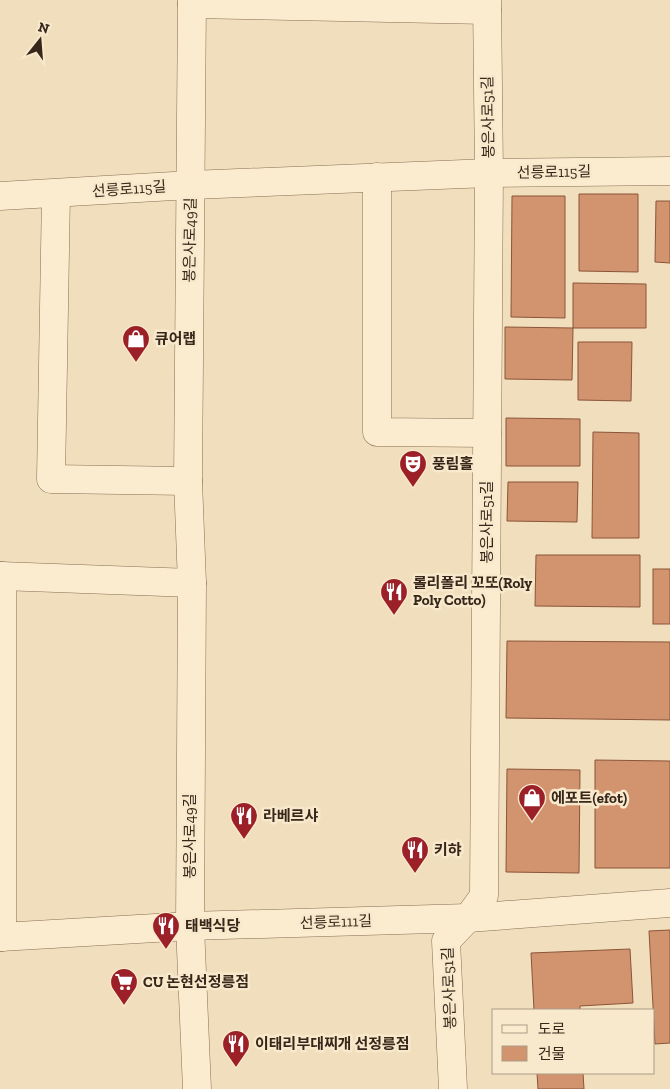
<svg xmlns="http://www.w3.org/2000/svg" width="670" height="1089" viewBox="0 0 670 1089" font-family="'Zilla Slab','Noto Sans KR',serif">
<rect width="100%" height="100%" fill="#f1debc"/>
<!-- building -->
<g fill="#d2936f" stroke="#8a5539">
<polygon points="579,194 638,194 638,272 579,271"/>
<polygon points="512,196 565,196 565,318 511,317"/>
<polygon points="656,201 670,201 670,263 655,262"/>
<polygon points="573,283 646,284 646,328 573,328"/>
<polygon points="505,327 573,328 572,380 505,379"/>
<polygon points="578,342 632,342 631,401 578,400"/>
<polygon points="506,418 580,419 580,466 506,466"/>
<polygon points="593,432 639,433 639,538 592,538"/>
<polygon points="508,482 578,482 577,522 507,521"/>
<polygon points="536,555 640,555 640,607 535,606"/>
<rect x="653" y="569" width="17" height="55"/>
<polygon points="507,641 670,642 670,720 506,718"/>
<polygon points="595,760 670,761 670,868 595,868"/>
<polygon points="507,769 580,770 579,873 506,872"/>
<polygon points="670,930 670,1043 655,1044 649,931"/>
<polygon points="630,949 633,1003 580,1006 580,1010 534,1010 531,953"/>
<polygon points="537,1073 583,1073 584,1089 538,1089"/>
</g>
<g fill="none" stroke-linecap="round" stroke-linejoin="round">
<defs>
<g id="minor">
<polyline points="192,0 188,481 192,583 190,926 197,1089"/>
<polyline points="192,4 487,10"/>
<polyline points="377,177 377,432 487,433"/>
<polyline points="56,194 51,479 188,481"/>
<polyline points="0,196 191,185 489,173 670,171"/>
<polyline points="0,576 192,583"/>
<polyline points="2,576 2,937"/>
<polyline points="0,937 190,926 468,918 670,903"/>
<polyline points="453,1089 446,941 468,918 484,896 489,173 487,0"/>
</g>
</defs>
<!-- minor casing -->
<use href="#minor" stroke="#896e54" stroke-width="29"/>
<!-- minor -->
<use href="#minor" stroke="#fbeccf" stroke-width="28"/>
</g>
<!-- icons -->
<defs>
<symbol id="shop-pin" viewBox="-11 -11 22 30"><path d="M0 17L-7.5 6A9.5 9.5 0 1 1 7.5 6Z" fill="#9c2028" stroke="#f8e9cc"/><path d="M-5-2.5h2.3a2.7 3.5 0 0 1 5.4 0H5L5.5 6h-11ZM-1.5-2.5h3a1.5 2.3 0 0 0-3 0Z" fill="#fff"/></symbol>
<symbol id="theatre-pin" viewBox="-11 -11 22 30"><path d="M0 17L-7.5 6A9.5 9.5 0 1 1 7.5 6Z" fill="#9c2028" stroke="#f8e9cc"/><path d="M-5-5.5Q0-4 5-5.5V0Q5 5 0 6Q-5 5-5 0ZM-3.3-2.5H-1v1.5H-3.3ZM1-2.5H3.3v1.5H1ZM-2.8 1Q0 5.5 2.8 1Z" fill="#fff"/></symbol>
<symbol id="restaurant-pin" viewBox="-11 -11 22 30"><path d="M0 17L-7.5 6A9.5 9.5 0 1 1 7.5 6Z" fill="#9c2028" stroke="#f8e9cc"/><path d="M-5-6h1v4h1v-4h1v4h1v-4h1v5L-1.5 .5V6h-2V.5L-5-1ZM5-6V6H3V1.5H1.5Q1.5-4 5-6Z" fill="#fff"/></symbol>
<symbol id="supermarket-pin" viewBox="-11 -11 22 30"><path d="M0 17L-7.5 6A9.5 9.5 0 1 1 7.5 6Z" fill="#9c2028" stroke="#f8e9cc"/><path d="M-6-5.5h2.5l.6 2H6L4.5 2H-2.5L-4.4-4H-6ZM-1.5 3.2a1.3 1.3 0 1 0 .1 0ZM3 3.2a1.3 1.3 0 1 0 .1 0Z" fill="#fff"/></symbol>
</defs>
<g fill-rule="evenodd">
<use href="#shop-pin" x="120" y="323" width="32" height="43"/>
<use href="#theatre-pin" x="397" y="448" width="32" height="43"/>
<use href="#restaurant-pin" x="378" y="576" width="32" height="43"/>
<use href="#shop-pin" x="516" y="782" width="32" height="43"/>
<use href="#restaurant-pin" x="228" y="800" width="32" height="43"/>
<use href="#restaurant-pin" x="399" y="834" width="32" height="43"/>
<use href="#restaurant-pin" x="150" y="910" width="32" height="43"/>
<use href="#supermarket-pin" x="108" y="966" width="32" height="43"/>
<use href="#restaurant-pin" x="220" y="1028" width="32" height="43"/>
</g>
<g text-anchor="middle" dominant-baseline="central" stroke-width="5" stroke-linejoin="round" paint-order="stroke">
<!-- street labels -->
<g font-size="15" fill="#37271a" stroke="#f8e9cc">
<text transform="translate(488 117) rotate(-91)">봉은사로51길</text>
<text transform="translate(554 172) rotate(-1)">선릉로115길</text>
<text transform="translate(129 189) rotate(-4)">선릉로115길</text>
<text transform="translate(190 240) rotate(-89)">봉은사로49길</text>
<text transform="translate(487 522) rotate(-90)">봉은사로51길</text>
<text transform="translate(190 836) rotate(-90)">봉은사로49길</text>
<text transform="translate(336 922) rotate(-2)">선릉로111길</text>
<text transform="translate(449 988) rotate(-92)">봉은사로51길</text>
</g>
<!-- poi labels -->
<g font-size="15" font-weight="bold" fill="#37271a" stroke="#f8e9cc" text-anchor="start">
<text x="155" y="339">큐어랩</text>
<text x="432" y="464">풍림홀</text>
<text x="413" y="583">롤리폴리 꼬또(Roly<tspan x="413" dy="17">Poly Cotto)</tspan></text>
<text x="551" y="798">에포트(efot)</text>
<text x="263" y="816">라베르샤</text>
<text x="434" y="850">키햐</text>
<text x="185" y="926">태백식당</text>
<text x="143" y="982">CU 논현선정릉점</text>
<text x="255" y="1044">이태리부대찌개 선정릉점</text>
</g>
</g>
<!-- legend -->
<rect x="492" y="1009" width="162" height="65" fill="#f8e9cc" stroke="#ab9b85"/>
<rect x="502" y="1025" width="25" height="8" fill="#fbeccf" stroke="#ab9b85"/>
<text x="538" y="1034" font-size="15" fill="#37271a">도로</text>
<rect x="502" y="1046" width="25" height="15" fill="#d2936f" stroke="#ab9b85"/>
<text x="538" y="1059" font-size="15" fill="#37271a">건물</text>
<!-- north arrow -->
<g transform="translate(40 40) rotate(17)" stroke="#f8e9cc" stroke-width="4" paint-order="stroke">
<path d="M0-4L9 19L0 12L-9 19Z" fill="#37271a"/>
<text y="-8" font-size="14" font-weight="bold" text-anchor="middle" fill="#37271a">N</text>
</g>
</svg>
